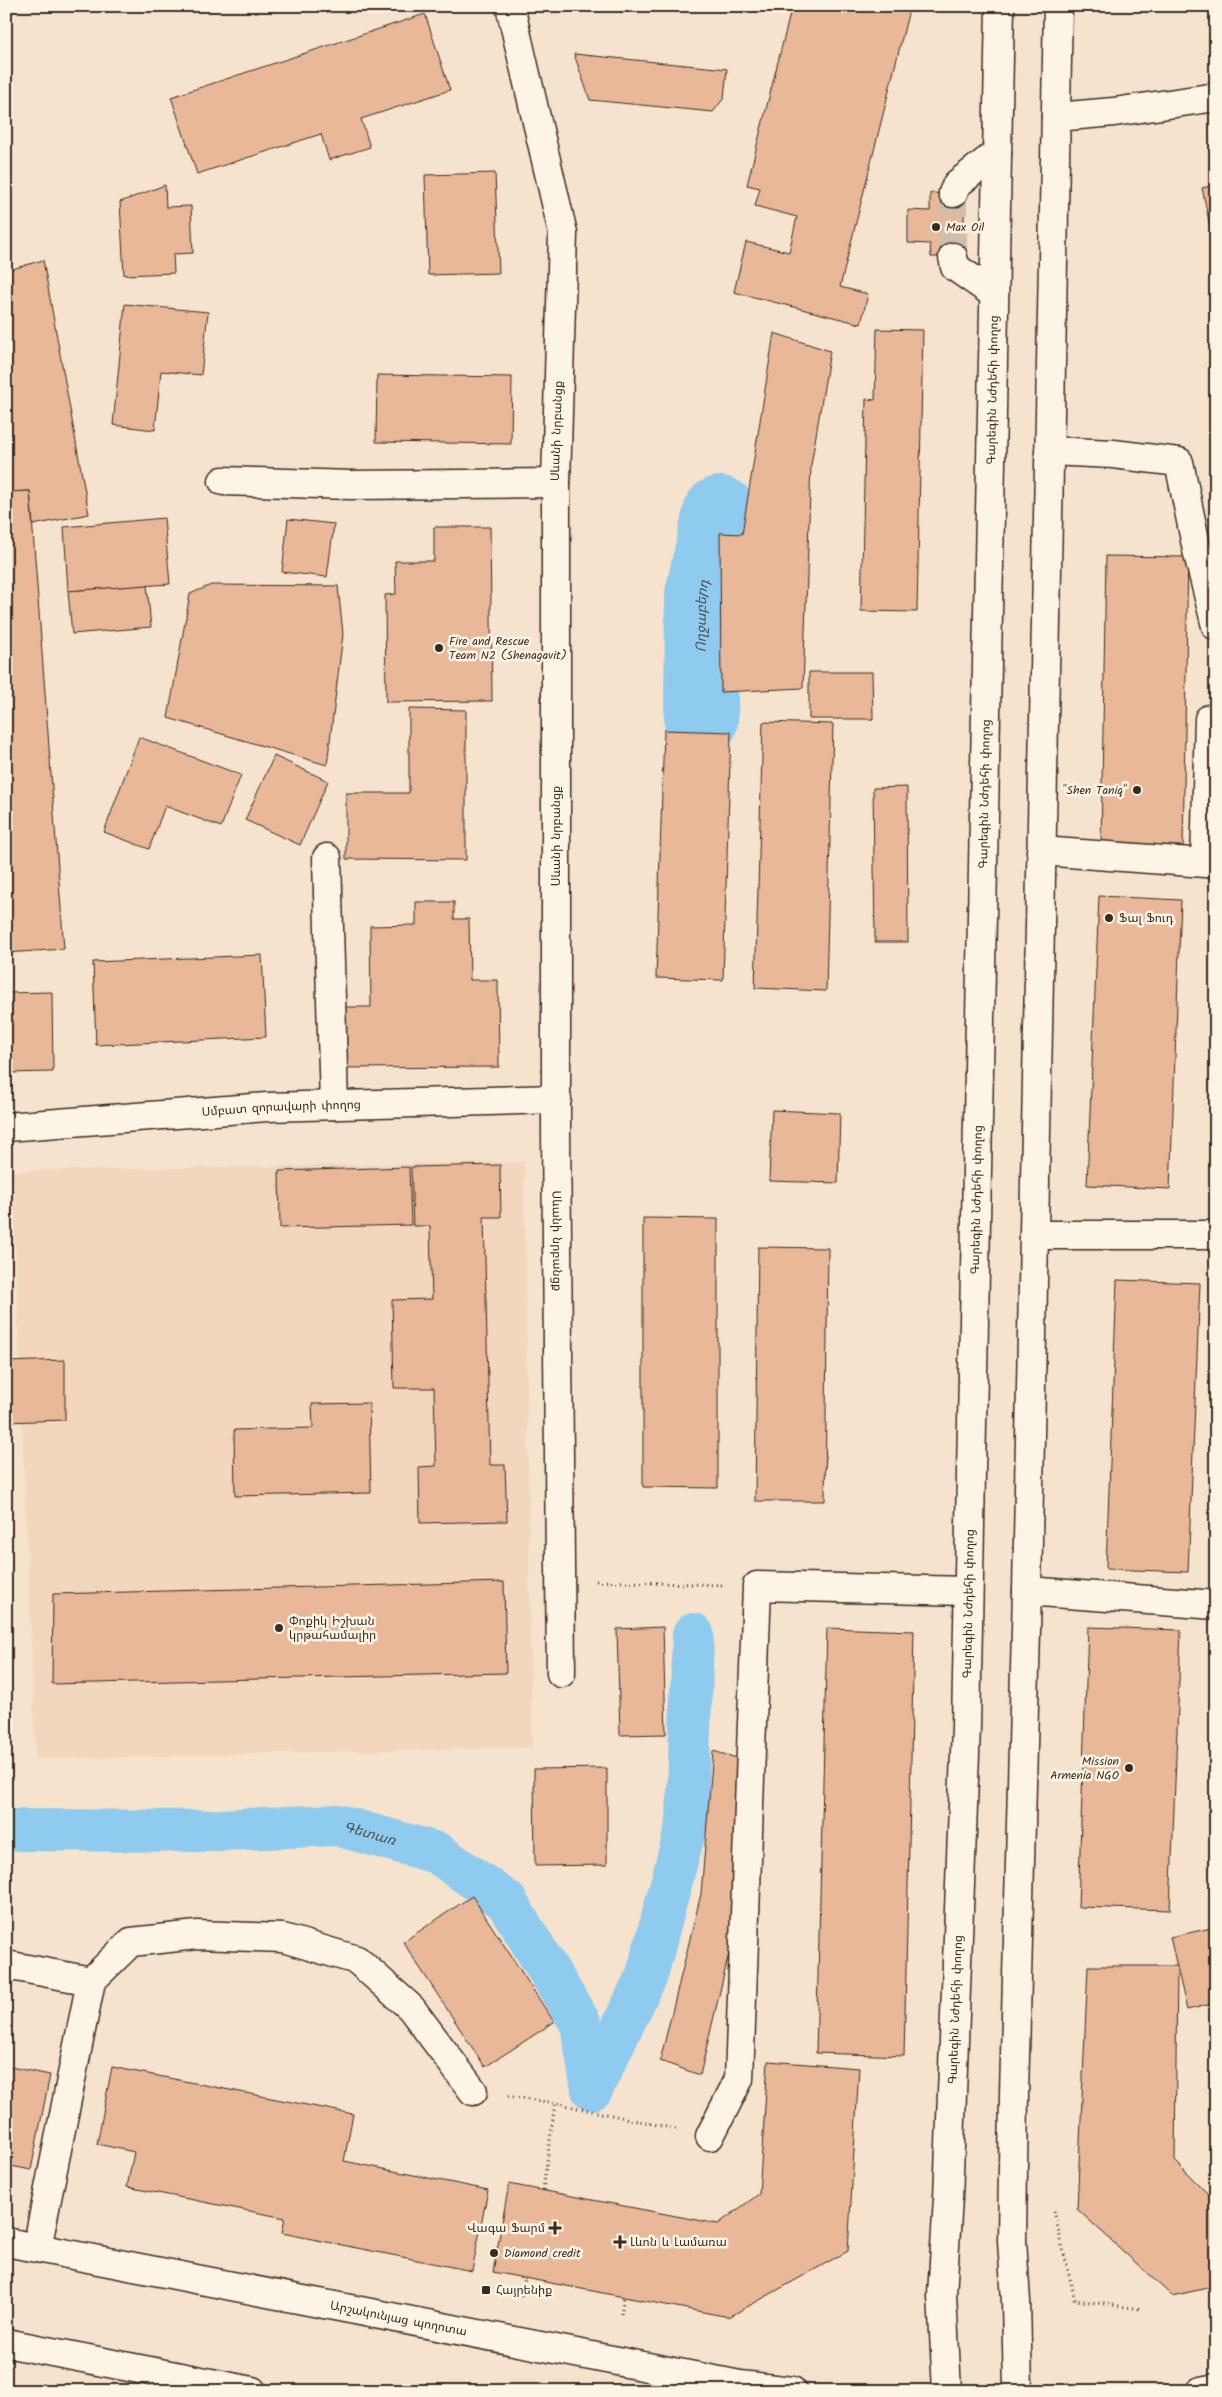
<svg xmlns="http://www.w3.org/2000/svg" width="1222" height="2397" viewBox="0 0 1222 2397" font-family="Kalam,'Noto Sans Armenian',sans-serif">
<rect width="100%" height="100%" fill="#f6e3ce"/>
<filter id="ink" filterUnits="userSpaceOnUse"><feTurbulence type="fractalNoise" baseFrequency=".02" numOctaves="2"/><feDisplacementMap in="SourceGraphic" scale="10" xChannelSelector="R" yChannelSelector="G"/><feConvolveMatrix kernelMatrix="1 2 1 2 8 2 1 2 1" color-interpolation-filters="sRGB"/></filter>
<g filter="url(#ink)">
<!-- built -->
<polygon fill="#f2d6be" points="524,1162 532,1747 36,1759 12,1171"/>
<g fill="none" stroke-linecap="round" stroke-linejoin="round">
<!-- canal -->
<g stroke="#8fcaef" stroke-width="42">
<path id="s1" d="M6,1830L198,1831L337,1825L437,1853L506,1901L581,2024L592,2089"/>
<polyline points="592,2089 647,1975 687,1823 693,1634"/>
</g>
<!-- river -->
<path stroke="#8fcaef" stroke-width="74" id="s2" d="M701,721L702,594L720,513"/>
</g>
<!-- building -->
<g fill="#e8b899" stroke="#3b2a1e">
<polygon points="792,6 910,6 840,287 868,294 861,324 734,292 746,242 789,252 797,217 755,206 760,188 747,185"/>
<polygon points="425,14 450,90 361,119 370,147 329,160 321,134 197,174 171,97"/>
<polygon points="574,54 727,69 724,98 713,112 590,100"/>
<polygon points="495,173 499,273 428,275 425,175"/>
<polygon points="165,185 166,207 191,206 193,253 173,254 174,273 124,275 120,202"/>
<polygon points="1216,185 1216,254 1202,188"/>
<polygon points="930,193 964,194 964,257 931,257 930,244 908,243 908,210 930,211"/>
<polygon points="43,260 89,514 33,525 30,491 6,492 6,271"/>
<polygon points="125,304 208,312 201,375 161,371 155,430 113,425"/>
<polygon points="877,329 923,330 917,612 861,611 866,399 875,400"/>
<polygon points="774,333 830,351 811,465 803,688 721,692 720,533 742,534"/>
<polygon points="377,375 512,377 511,444 376,442"/>
<polygon points="30,491 64,949 6,953 6,492"/>
<polygon points="164,518 170,584 68,591 64,527"/>
<polygon points="288,519 334,524 327,577 282,572"/>
<polygon points="434,527 490,527 492,701 386,702 385,595 396,594 395,561 434,561"/>
<polygon points="1106,556 1188,557 1183,847 1101,845"/>
<polygon points="147,585 151,627 72,634 68,591"/>
<polygon points="211,585 338,586 343,634 327,765 168,718 190,594"/>
<polygon points="809,672 872,672 873,719 809,719"/>
<polygon points="409,709 466,710 466,860 346,859 346,793 409,793"/>
<polygon points="763,722 833,724 826,991 755,988"/>
<polygon points="664,730 731,732 723,980 656,978"/>
<polygon points="139,737 241,775 221,827 165,806 149,849 104,832"/>
<polygon points="274,756 328,781 300,845 245,820"/>
<polygon points="907,787 908,942 875,942 873,788"/>
<polygon points="1099,896 1181,900 1170,1189 1087,1185"/>
<polygon points="416,902 454,902 454,919 469,919 470,980 498,980 499,1067 342,1068 341,1007 371,1007 370,926 416,925"/>
<polygon points="262,955 266,1037 96,1045 93,962"/>
<polygon points="52,992 53,1072 6,1073 6,993"/>
<polygon points="772,1110 840,1113 838,1183 769,1181"/>
<polygon points="500,1165 501,1217 484,1217 490,1465 505,1465 507,1521 420,1523 419,1467 436,1466 434,1388 394,1388 392,1300 432,1299 430,1226 413,1226 411,1167"/>
<polygon points="409,1167 411,1225 280,1228 279,1171"/>
<polygon points="643,1218 718,1219 718,1488 643,1487"/>
<polygon points="758,1247 828,1248 825,1501 755,1501"/>
<polygon points="1117,1280 1200,1283 1188,1572 1106,1569"/>
<polygon points="65,1360 65,1420 6,1422 6,1362"/>
<polygon points="369,1403 371,1493 235,1496 234,1430 313,1428 312,1404"/>
<polygon points="504,1582 506,1673 52,1684 53,1594"/>
<polygon points="663,1627 666,1734 620,1735 617,1629"/>
<polygon points="1088,1627 1181,1630 1170,1910 1078,1907"/>
<polygon points="827,1628 914,1631 904,2056 816,2053"/>
<polygon points="713,1751 747,1761 741,1903 700,2075 660,2061 701,1894"/>
<polygon points="607,1768 607,1865 535,1866 534,1769"/>
<polygon points="472,1896 554,2022 485,2067 403,1942"/>
<polygon points="1216,1927 1216,2003 1187,2010 1170,1937"/>
<polygon points="1088,1966 1177,1966 1175,2161 1213,2199 1216,2198 1216,2286 1172,2296 1077,2209"/>
<polygon points="768,2061 859,2068 848,2251 729,2317 493,2272 509,2184 718,2224 759,2194"/>
<polygon points="6,2066 50,2075 31,2170 6,2165"/>
<polygon points="112,2067 353,2114 344,2161 488,2190 472,2271 282,2233 285,2218 127,2187 134,2152 97,2144"/>
</g>
<g fill="none" stroke-linecap="round" stroke-linejoin="round">
<!-- minor-tunnel -->
<polyline stroke="#d1beab" stroke-width="28" stroke-dasharray="28 14" stroke-linecap="butt" points="953,257 953,193"/>
<defs>
<g id="minor">
<path id="s3" d="M510,6L563,233L556,483V1132L561,1673"/>
<polyline points="1056,117 1114,112 1216,97"/>
<polyline points="953,193 957,184 997,153"/>
<polyline points="953,257 955,267 994,294"/>
<polyline points="1049,451 1113,454 1179,462 1197,550 1216,626"/>
<polyline points="223,481 351,485 556,483"/>
<polyline points="1041,851 1205,863 1209,719"/>
<polyline points="327,858 334,1105"/>
<path id="s4" d="M6,1127L267,1107L557,1099"/>
<polyline points="1034,1235 1216,1235"/>
<polyline points="1027,1591 1216,1605"/>
<polyline points="6,1965 91,1981"/>
<polyline points="710,2136 739,2079 757,1586 968,1591"/>
<polyline points="37,2248 91,1981 131,1942 197,1935 283,1938 357,1960 411,2008 473,2091"/>
</g>
<g id="major">
<path id="s5" d="M6,2242L740,2385L792,2391"/>
<polyline points="6,2343 252,2391"/>
<path id="s6" d="M947,2391L942,2295L948,2198L966,1727L1000,6"/>
<polyline points="1018,2391 1016,2301 1012,2241 1014,2094 1027,1591 1058,6"/>
<polyline points="1201,2391 1216,2388"/>
</g>
</defs>
<!-- minor casing -->
<use href="#minor" stroke="#3b2a1e" stroke-width="31"/>
<!-- major casing -->
<use href="#major" stroke="#3b2a1e" stroke-width="31"/>
<!-- path -->
<g stroke="#3b2a1e" stroke-width="3" stroke-dasharray="1 4" stroke-linecap="butt">
<polyline points="596,1581 722,1585"/>
<polyline points="508,2096 555,2103 676,2129"/>
<polyline points="543,2190 555,2103"/>
<polyline points="1054,2211 1075,2300 1141,2309"/>
<polyline points="521,2296 525,2278"/>
<polyline points="621,2314 624,2296"/>
</g>
<!-- minor -->
<use href="#minor" stroke="#fcf5e5" stroke-width="28"/>
<!-- major -->
<use href="#major" stroke="#fcf5e5" stroke-width="28"/>
</g>
</g>
<!-- markers -->
<g fill="#3b2a1e" stroke="#fcf5e5" stroke-width="2">
<circle cx="936" cy="227" r="5"/>
<circle cx="439" cy="648" r="5"/>
<circle cx="1137" cy="790" r="5"/>
<circle cx="1109" cy="918" r="5"/>
<circle cx="279" cy="1628" r="5"/>
<circle cx="1129" cy="1768" r="5"/>
<path d="M552.5 2220.5h5v5h5v5h-5v5h-5v-5h-5v-5h5z"/>
<path d="M617.5 2234.5h5v5h5v5h-5v5h-5v-5h-5v-5h5z"/>
<circle cx="494" cy="2253" r="5"/>
<rect x="481" y="2285" width="10" height="10" rx="2.5"/>
</g>
<g text-anchor="middle" dominant-baseline="central" stroke-width="5" stroke-linejoin="round" paint-order="stroke">
<!-- poi labels -->
<g font-size="12" fill="#3b2a1e" stroke="#fcf5e5" text-anchor="start">
<text x="946" y="227">Max Oil</text>
<text x="449" y="641">Fire and Rescue<tspan x="449" dy="14">Team N2 (Shenagavit)</tspan></text>
<text x="1127" y="790" text-anchor="end">"Shen Taniq"</text>
<text x="1119" y="918">Ֆալ Ֆուդ</text>
<text x="289" y="1621">Փոքիկ Իշխան<tspan x="289" dy="14">կրթահամալիր</tspan></text>
<text x="1119" y="1761" text-anchor="end">Mission<tspan x="1119" dy="14">Armenia NGO</tspan></text>
<text x="545" y="2228" text-anchor="end">Վագա Ֆարմ</text>
<text x="630" y="2242">Լևոն և Լամառա</text>
<text x="504" y="2253">Diamond credit</text>
<text x="496" y="2290">Հայրենիք</text>
</g>
<!-- street labels -->
<g font-size="12" fill="#3b2a1e" stroke="#fcf5e5">
<text stroke="none"><textPath href="#s6" startOffset="2002">Գարեգին Նժդեհի փողոց</textPath></text>
<text transform="translate(557 431) rotate(-88)">Սևանի նրբանցք</text>
<text stroke="none"><textPath href="#s6" startOffset="1598">Գարեգին Նժդեհի փողոց</textPath></text>
<text transform="translate(556 836) rotate(-90)">Սևանի նրբանցք</text>
<text stroke="none"><textPath href="#s4" startOffset="276">Սմբատ զորավարի փողոց</textPath></text>
<text stroke="none"><textPath href="#s6" startOffset="1192">Գարեգին Նժդեհի փողոց</textPath></text>
<text stroke="none"><textPath href="#s3" startOffset="1241">Սևանի նրբանցք</textPath></text>
<text stroke="none"><textPath href="#s6" startOffset="788">Գարեգին Նժդեհի փողոց</textPath></text>
<text stroke="none"><textPath href="#s6" startOffset="382">Գարեգին Նժդեհի փողոց</textPath></text>
<text stroke="none"><textPath href="#s5" startOffset="400">Արշակունյաց պողոտա</textPath></text>
</g>
<!-- water labels -->
<g font-size="14" font-style="italic" fill="#505252" stroke="#fcf5e5">
<text stroke="none"><textPath href="#s2" startOffset="105">Ողջաբերդ</textPath></text>
<text stroke="none"><textPath href="#s1" startOffset="365">Գետառ</textPath></text>
</g>
</g>
<!-- margin -->
<rect width="1222" height="2397" fill="none" stroke="#fcf5e5" stroke-width="25"/>
<rect x="12" y="12" width="1197" height="2372" fill="none" stroke="#3b2a1e" stroke-width="2" filter="url(#ink)"/>
</svg>
